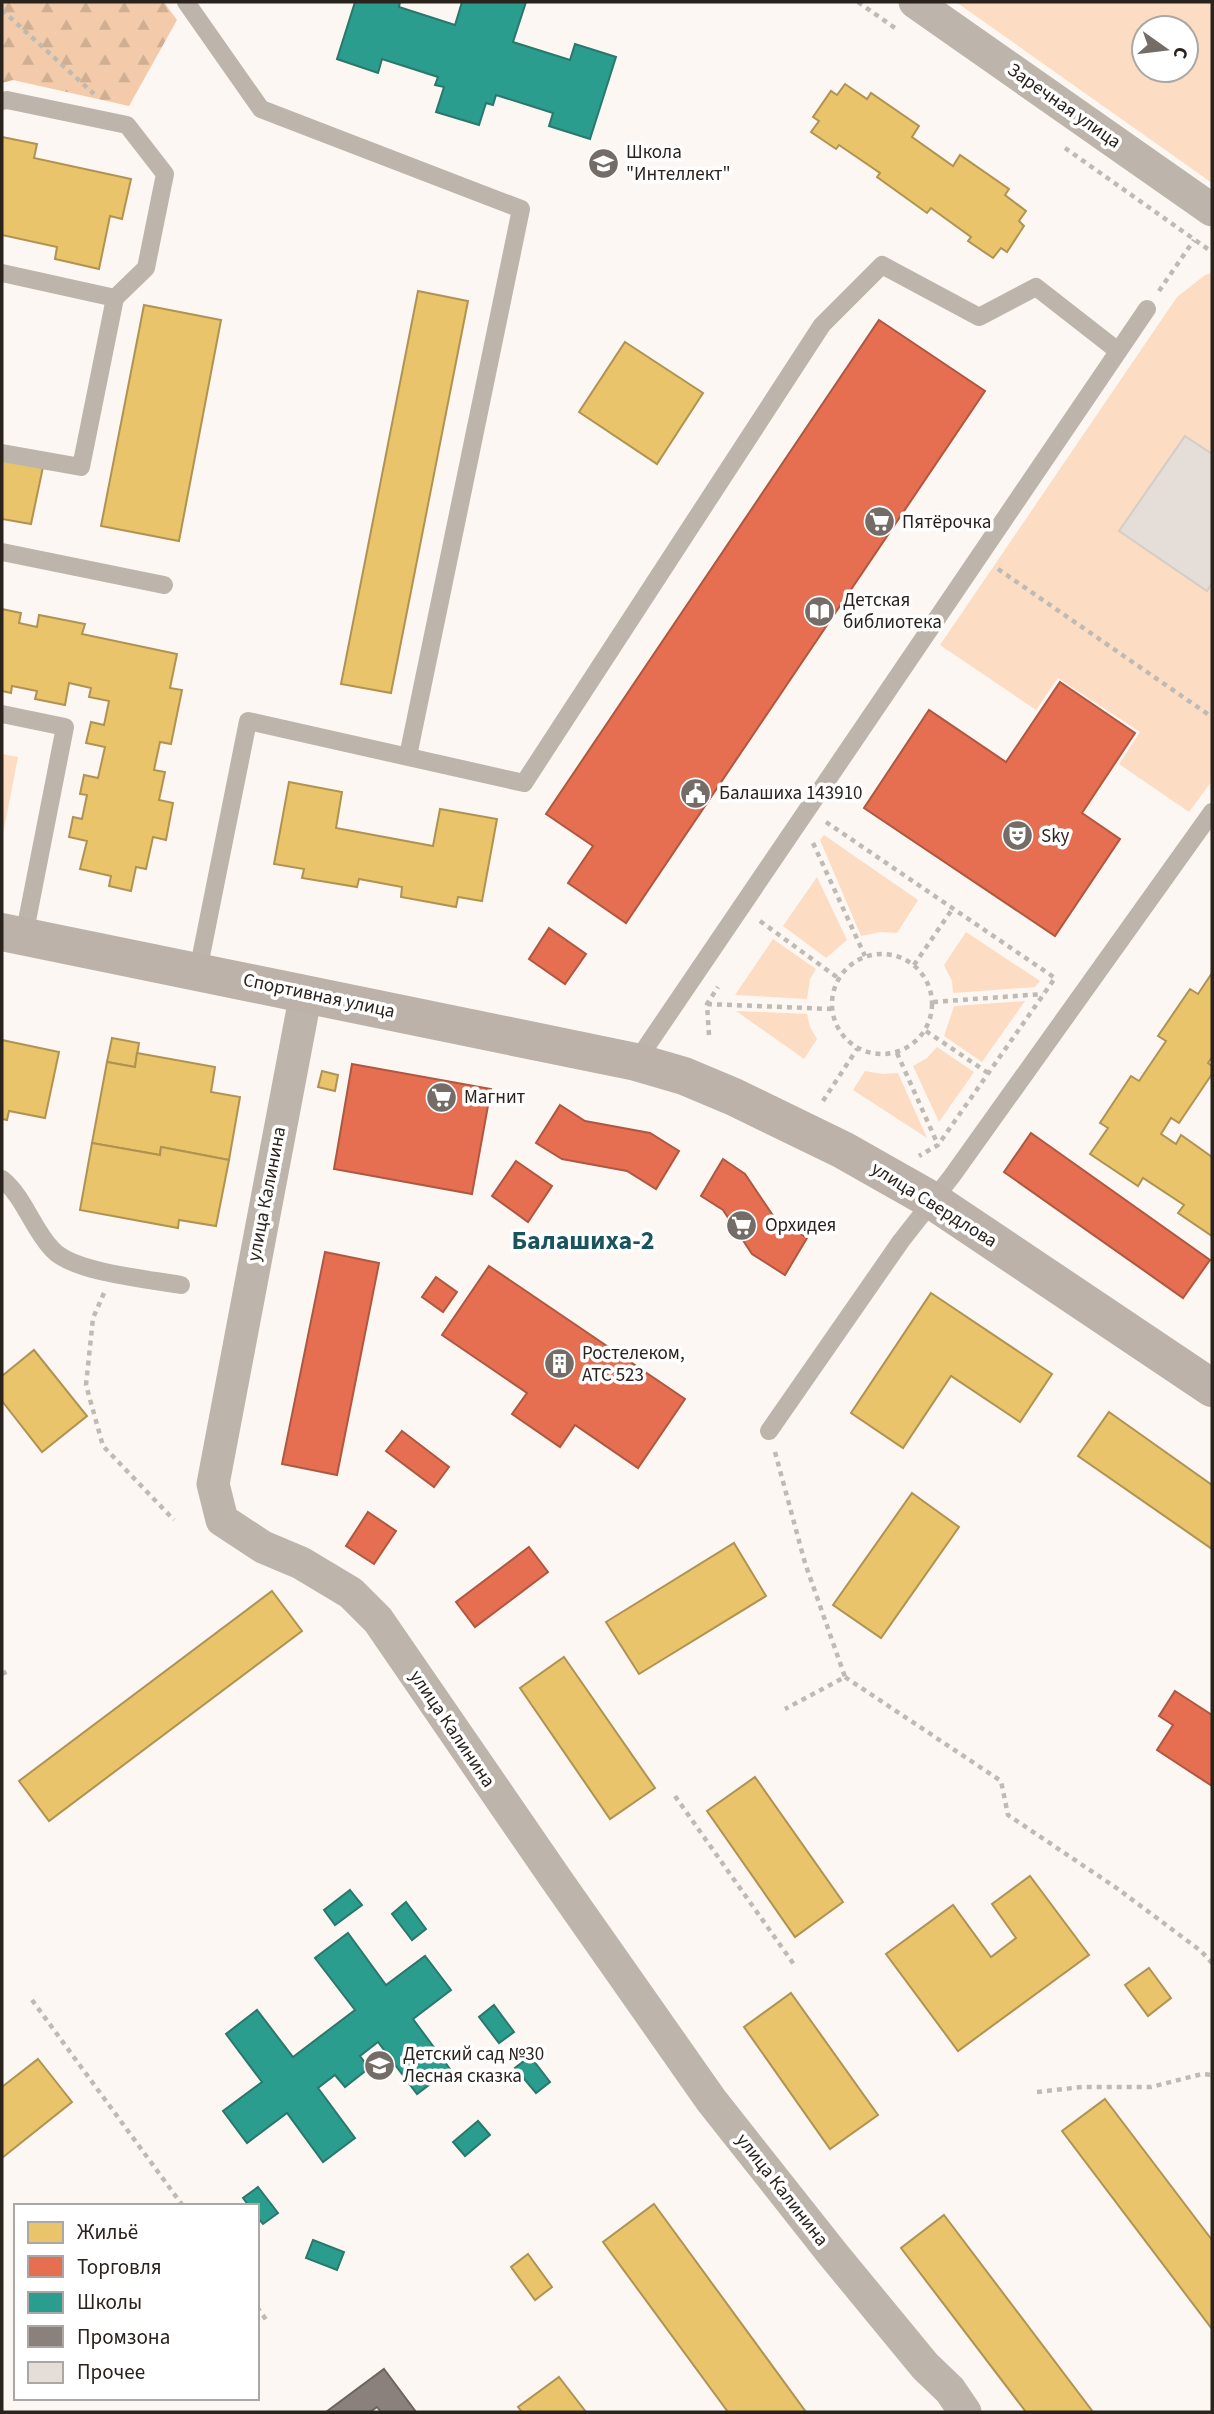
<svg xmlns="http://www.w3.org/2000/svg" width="1214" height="2414" viewBox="0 0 1214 2414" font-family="'Source Sans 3',sans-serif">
<defs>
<pattern id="forest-firs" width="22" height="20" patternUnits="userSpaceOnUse" patternTransform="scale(1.75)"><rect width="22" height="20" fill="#f3cbaa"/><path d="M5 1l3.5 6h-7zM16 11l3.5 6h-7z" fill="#d0ae92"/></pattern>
</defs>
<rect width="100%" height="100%" fill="#fcf7f2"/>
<!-- green -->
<g fill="#fcddc4" fill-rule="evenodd">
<path d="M956,2H1212V183ZM1144,28H1186V70H1144Z"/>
<polygon points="1212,273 1212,781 1189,812 1119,764 1140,732 1058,678 1036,710 940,645 1177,297 1205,275"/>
<polygon points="2,754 18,757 2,839"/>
<polygon points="824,835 918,900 897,933 880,932 861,936 820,840"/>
<polygon points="817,877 847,940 826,958 783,926"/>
<polygon points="966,932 1040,981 1035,987 953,993 952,981 944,965"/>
<polygon points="773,939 816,969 810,979 807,999 735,995"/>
<polygon points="1025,1001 982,1062 944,1036 954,1006"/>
<polygon points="736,1011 807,1014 810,1027 817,1039 804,1059"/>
<polygon points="937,1047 974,1072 939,1122 913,1066 927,1058"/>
<polygon points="865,1071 883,1074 898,1073 927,1138 853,1090"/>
</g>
<!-- forest -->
<polygon fill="url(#forest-firs)" points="2,2 164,2 177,20 129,106 13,80 2,83"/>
<!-- homes -->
<g fill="#e9c46a" stroke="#b09353" stroke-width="2">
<polygon points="845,84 867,99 871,93 919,126 912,137 953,166 960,155 1009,189 1005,195 1026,211 1019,221 1024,226 1007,252 1001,248 993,258 968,241 971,237 931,208 927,213 877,177 880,173 839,145 836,149 811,132 819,121 813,117 831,91 837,95"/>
<polygon points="2,137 37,144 34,158 131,179 122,219 110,216 99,269 55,259 57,247 2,235"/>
<polygon points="418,291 468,301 391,693 341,684"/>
<polygon points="144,305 221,320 179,541 101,526"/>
<polygon points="625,342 703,393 657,464 579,412"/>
<polygon points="2,459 43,467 31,524 2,519"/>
<polygon points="2,609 21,613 19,623 37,627 39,615 85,624 82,634 177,654 170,688 182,690 171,744 160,742 154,770 165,772 159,800 173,803 166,840 153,837 146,869 136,867 131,891 109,886 111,876 80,869 87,841 69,837 73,817 82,819 87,795 80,794 84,775 98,778 105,747 86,743 91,722 104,725 109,701 89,697 91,688 69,683 65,705 35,699 37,691 12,686 11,693 2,691"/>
<polygon points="289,782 342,792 336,828 433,846 440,809 497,819 482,901 458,897 456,907 401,897 402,887 359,879 357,887 302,878 304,869 274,864"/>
<polygon points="1212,973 1212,1057 1208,1063 1212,1066 1212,1074 1179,1123 1171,1118 1161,1134 1176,1144 1181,1135 1212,1157 1212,1236 1178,1213 1184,1205 1143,1178 1138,1186 1090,1154 1108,1128 1100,1123 1131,1076 1139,1081 1166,1041 1158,1036 1190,989 1198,994"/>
<polygon points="112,1038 139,1043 135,1067 107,1062"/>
<polygon points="2,1040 59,1052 45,1118 9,1111 7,1120 2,1119"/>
<polygon points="137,1053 215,1067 211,1092 240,1097 229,1160 161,1147 160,1155 92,1143 107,1062 135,1067"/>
<polygon points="322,1071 338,1075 335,1091 318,1087"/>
<polygon points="92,1143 160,1155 161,1147 229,1160 216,1226 179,1220 178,1228 80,1210"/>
<polygon points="931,1293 1052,1374 1020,1422 951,1376 903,1448 851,1413"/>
<polygon points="34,1350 87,1416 42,1452 2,1401 2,1376"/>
<polygon points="1109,1412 1212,1485 1212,1549 1078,1456"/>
<polygon points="912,1493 959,1527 881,1638 833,1605"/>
<polygon points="734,1543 766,1596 639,1674 606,1622"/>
<polygon points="272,1591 302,1631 49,1821 19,1781"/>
<polygon points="564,1657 655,1788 610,1819 520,1688"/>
<polygon points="755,1777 843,1902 795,1937 707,1811"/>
<polygon points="1030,1876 1089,1955 958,2051 886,1954 953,1905 991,1957 1016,1938 992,1904"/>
<polygon points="1149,1968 1171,1998 1148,2016 1125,1985"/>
<polygon points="791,1993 878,2115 830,2149 744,2027"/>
<polygon points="38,2059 72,2102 2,2158 2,2087"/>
<polygon points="1105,2099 1212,2240 1212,2329 1062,2131"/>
<polygon points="654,2204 806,2412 728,2412 603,2242"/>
<polygon points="944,2215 1093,2412 1026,2412 901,2248"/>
<polygon points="528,2254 552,2287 535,2300 511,2267"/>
<polygon points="559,2377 586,2412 522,2412 518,2407"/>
</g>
<!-- shops -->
<g fill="#e76f51" stroke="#ae5841" stroke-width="2">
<polygon points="879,320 985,391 626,923 568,883 593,846 546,814"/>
<polygon points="1060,682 1135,733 1082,813 1120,839 1055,936 864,808 929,710 1006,762"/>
<polygon points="549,928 586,954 565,984 529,959"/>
<polygon points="352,1064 491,1089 472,1194 334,1169"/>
<polygon points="560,1105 585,1121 650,1133 679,1151 656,1189 627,1171 562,1159 536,1143"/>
<polygon points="1031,1133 1210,1260 1183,1298 1004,1172"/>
<polygon points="723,1159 745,1174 774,1217 807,1238 785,1275 752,1254 723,1210 701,1196"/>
<polygon points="516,1161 552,1186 528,1222 492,1196"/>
<polygon points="325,1252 379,1263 337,1475 282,1464"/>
<polygon points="489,1266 685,1399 638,1468 575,1425 560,1447 512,1414 527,1393 442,1335"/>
<polygon points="436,1277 457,1292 443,1312 422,1297"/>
<polygon points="402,1431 449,1467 434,1487 386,1451"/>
<polygon points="368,1512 396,1531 374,1564 346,1546"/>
<polygon points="529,1547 548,1572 475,1627 456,1602"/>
<polygon points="1175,1691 1212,1715 1212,1786 1157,1750 1173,1725 1159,1716"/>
</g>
<!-- schools -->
<g fill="#2a9d8f" stroke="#2a786c" stroke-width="2">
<polygon points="355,2 400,2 399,7 455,25 462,2 526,2 513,42 570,60 575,44 616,57 590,139 549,126 553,113 496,95 493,105 486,103 479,125 436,112 444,87 435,85 438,77 382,59 378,73 337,59"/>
<polygon points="350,1890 362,1905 335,1925 324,1910"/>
<polygon points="406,1902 426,1929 412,1940 392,1914"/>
<polygon points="348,1933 386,1985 425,1956 451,1990 413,2019 450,2069 417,2094 378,2042 360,2056 369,2068 345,2087 335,2075 318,2088 355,2138 323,2162 287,2113 247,2143 223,2111 262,2082 226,2034 257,2010 293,2057 355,2010 315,1958"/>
<polygon points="494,2005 514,2032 499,2043 479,2017"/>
<polygon points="530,2056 550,2082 536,2093 515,2068"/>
<polygon points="478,2121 490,2135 465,2156 453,2142"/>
<polygon points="258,2187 278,2213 263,2224 257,2217 257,2206 249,2206 243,2198"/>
<polygon points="313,2240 344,2252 337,2270 306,2258"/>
</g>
<!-- industry -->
<polygon fill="#8a817c" stroke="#6d645f" stroke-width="2" points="384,2369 416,2412 381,2412 377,2407 370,2412 326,2412"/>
<!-- building -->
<polygon fill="#e5ddd7" stroke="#d3cdc8" stroke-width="2" points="1185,436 1212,454 1212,583 1207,591 1119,531"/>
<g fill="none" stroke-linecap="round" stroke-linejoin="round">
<!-- path -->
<g stroke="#c0bab4" stroke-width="4.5" stroke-dasharray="5 5" stroke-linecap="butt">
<polyline points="858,2 895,28"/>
<polyline points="2,10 94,94"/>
<polyline points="1065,148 1212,252"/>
<polyline points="1159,291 1194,240"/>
<polyline points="998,569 1212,717"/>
<polyline points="826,822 1055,978 938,1145 919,1156"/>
<polyline points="813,843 865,956"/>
<polyline points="760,921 838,978"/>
<circle cx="882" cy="1004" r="50"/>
<polyline points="914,965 953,908"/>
<polyline points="933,1002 1043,994"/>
<polyline points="707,1004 831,1009"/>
<polyline points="926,1031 988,1073"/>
<polyline points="709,1035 707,1004 718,987"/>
<polyline points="897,1053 938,1145"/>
<polyline points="823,1101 857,1049"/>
<polyline points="104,1293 93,1318 86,1385 103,1446 174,1520"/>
<polyline points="775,1452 805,1563 845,1677 785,1709"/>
<polyline points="2,1674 8,1671"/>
<polyline points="845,1677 1001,1781 1008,1815 1118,1889 1201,1951 1212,1963"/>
<polyline points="675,1796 795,1966"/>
<polyline points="32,2000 183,2206"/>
<polyline points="1037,2092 1082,2087 1151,2087 1202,2074 1212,2075"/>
<polyline points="257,2307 267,2321"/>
</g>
<!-- lane -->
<g stroke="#bdb4ac" stroke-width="18">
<polyline points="186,2 261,109 521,209 408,756"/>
<polyline points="2,101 7,100 127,125 165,174 146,268 115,298 2,273"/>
<polyline points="2,453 81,467 115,298"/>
<polyline points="2,552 164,585"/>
<polyline points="2,714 65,727 24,936"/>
<polyline points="198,971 248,721 524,783 822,325 882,265 979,317 1036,287 1118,351"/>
<polyline points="636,1062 1147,309"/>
<path d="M2,1179C25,1198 32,1228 52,1249C73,1273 149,1279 181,1285"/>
<polyline points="769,1431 901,1241 952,1176 1212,812"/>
</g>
<!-- street -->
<g stroke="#bdb4ac" stroke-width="33">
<polyline points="915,2 1212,210"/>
<polyline points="306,993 213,1484 222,1520 263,1547 301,1563 351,1593 378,1620 556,1879 711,2100 832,2253 925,2366 950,2390 965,2412"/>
</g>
<!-- secondary -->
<polyline stroke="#bcb2aa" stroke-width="38" points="2,932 636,1062 684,1076 734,1097 843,1150 933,1201 1212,1388"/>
</g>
<!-- icons -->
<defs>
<symbol id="school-disc" viewBox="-11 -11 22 22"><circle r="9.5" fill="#746d67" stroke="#fff"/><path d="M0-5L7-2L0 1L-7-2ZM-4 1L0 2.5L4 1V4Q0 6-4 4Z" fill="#fff"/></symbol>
<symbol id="supermarket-disc" viewBox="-11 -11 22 22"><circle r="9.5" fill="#746d67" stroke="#fff"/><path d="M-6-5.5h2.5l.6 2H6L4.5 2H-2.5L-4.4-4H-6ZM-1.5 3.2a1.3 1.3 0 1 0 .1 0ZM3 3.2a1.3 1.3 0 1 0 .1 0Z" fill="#fff"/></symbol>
<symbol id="library-disc" viewBox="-11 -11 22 22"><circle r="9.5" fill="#746d67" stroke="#fff"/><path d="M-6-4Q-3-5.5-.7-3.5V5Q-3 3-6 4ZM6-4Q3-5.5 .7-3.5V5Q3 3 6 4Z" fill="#fff"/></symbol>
<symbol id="civic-disc" viewBox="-11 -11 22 22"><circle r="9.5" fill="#746d67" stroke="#fff"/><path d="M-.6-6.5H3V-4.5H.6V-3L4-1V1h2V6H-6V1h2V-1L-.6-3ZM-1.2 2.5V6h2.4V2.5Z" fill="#fff"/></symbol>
<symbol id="theatre-disc" viewBox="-11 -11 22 22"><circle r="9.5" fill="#746d67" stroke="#fff"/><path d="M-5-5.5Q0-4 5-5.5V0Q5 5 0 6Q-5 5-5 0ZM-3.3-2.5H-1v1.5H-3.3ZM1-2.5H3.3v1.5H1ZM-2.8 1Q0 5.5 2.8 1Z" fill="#fff"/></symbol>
<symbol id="building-disc" viewBox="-11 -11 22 22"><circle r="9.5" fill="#746d67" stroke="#fff"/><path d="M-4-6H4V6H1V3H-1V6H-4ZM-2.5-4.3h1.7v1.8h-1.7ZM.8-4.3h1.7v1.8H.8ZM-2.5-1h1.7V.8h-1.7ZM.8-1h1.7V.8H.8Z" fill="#fff"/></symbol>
</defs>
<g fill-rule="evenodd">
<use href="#school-disc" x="586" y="146" width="35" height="35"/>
<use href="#supermarket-disc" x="862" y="504" width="35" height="35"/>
<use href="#library-disc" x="802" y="594" width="35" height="35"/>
<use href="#civic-disc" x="678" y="776" width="35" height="35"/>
<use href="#theatre-disc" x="1000" y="818" width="35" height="35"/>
<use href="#supermarket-disc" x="424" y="1080" width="35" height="35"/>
<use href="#supermarket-disc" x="724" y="1208" width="35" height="35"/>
<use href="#building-disc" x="542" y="1346" width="35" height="35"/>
<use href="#school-disc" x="362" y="2048" width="35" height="35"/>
</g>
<g text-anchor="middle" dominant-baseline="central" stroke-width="7" stroke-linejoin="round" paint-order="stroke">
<!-- street labels -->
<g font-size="19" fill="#2a221c" stroke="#fff">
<text transform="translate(1064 106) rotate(35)">Заречная улица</text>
<text transform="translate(319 996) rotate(12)">Спортивная улица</text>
<text transform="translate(267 1194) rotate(-79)">улица Калинина</text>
<text transform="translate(934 1205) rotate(32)">улица Свердлова</text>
<text transform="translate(452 1729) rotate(56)">улица Калинина</text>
<text transform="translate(782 2190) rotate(52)">улица Калинина</text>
</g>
<!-- poi labels -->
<g font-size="19" fill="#2a221c" stroke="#fff" text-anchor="start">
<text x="626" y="152">Школа<tspan x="626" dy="22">"Интеллект"</tspan></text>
<text x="902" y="522">Пятёрочка</text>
<text x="843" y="600">Детская<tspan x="843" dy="22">библиотека</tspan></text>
<text x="719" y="793">Балашиха 143910</text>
<text x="1041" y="836">Sky</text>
<text x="464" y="1097">Магнит</text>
<text x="765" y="1225">Орхидея</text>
<text x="582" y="1353">Ростелеком,<tspan x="582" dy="22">АТС 523</tspan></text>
<text x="403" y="2054">Детский сад №30<tspan x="403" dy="22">Лесная сказка</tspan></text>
</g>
<!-- district labels -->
<g font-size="26" font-weight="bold" fill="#1a545d" stroke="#fff">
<text x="583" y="1240">Балашиха-2</text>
</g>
</g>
<!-- border -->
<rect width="1214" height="2414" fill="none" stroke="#2a221c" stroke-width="7"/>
<!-- legend -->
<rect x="14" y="2204" width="245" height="196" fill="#ffffff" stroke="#aaa7a4" stroke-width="2"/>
<rect x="28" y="2222" width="35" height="21" fill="#e9c46a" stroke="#aaa7a4" stroke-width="2"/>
<text x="77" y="2239" font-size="21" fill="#2a221c">Жильё</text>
<rect x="28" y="2256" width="35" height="21" fill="#e76f51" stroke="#aaa7a4" stroke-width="2"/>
<text x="77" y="2274" font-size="21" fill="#2a221c">Торговля</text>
<rect x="28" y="2292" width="35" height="21" fill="#2a9d8f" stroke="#aaa7a4" stroke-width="2"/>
<text x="77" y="2309" font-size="21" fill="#2a221c">Школы</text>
<rect x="28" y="2326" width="35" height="21" fill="#8a817c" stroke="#aaa7a4" stroke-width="2"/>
<text x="77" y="2344" font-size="21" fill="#2a221c">Промзона</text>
<rect x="28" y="2362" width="35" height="21" fill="#e5ddd7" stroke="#aaa7a4" stroke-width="2"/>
<text x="77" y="2379" font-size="21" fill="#2a221c">Прочее</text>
<!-- north arrow -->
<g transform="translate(1165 49) rotate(104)"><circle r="33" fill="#ffffff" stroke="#aaa7a4" stroke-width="2"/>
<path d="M0-5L12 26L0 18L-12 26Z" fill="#746d67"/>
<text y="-10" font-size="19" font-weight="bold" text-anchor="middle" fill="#2a221c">С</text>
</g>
</svg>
